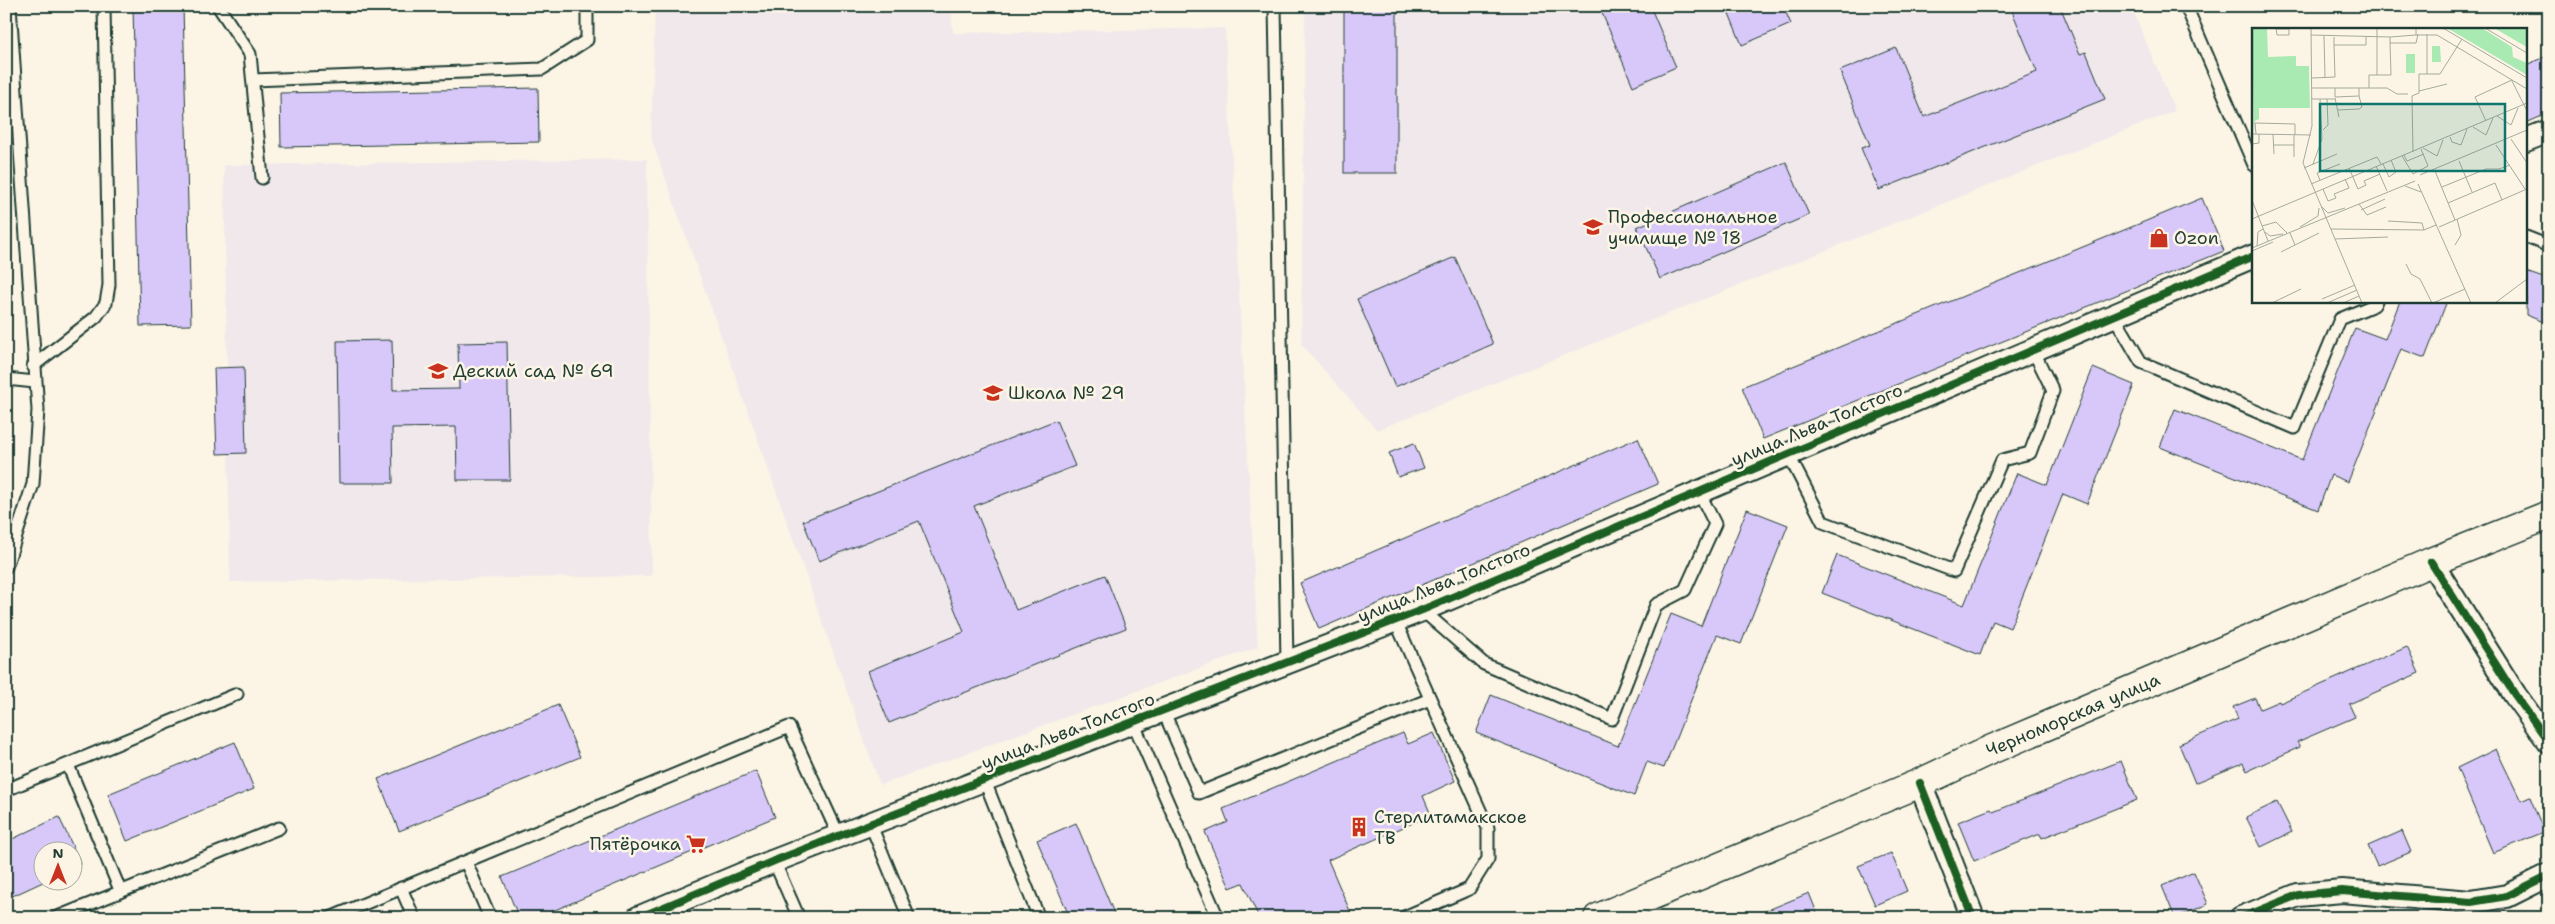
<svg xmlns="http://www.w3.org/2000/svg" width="2555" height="924" viewBox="0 0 2555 924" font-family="'Shantell Sans',sans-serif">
<rect width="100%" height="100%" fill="#fcf5e5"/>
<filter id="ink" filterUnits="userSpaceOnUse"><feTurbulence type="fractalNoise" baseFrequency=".02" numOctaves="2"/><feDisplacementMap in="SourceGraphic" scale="10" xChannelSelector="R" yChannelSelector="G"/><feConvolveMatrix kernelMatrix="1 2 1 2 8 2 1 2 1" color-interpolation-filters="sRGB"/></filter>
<g filter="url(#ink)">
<!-- built -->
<g fill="#f1e8eb">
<polygon points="655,6 951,6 953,33 1225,28 1258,647 880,785 651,138"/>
<polygon points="1305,6 2131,6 2175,111 1377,430 1301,344"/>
<polygon points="647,159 652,576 230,582 224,165"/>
</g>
<!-- building -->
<g fill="#d8c8fa" stroke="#1f3d34">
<polygon points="133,6 183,6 191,325 140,326"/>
<rect x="1344" y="6" width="53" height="167"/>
<polygon points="1599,6 1650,6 1676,67 1633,86"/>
<polygon points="1726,6 1783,6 1791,24 1742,45"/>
<polygon points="2010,6 2060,6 2080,54 2086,52 2105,99 1879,190 1861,148 1870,145 1840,71 1896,48 1924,117 2037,72"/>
<polygon points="2549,55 2549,113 2526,123 2526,65"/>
<polygon points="538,88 539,142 281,147 280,93"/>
<polygon points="1786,162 1809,215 1660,279 1637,227"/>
<polygon points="2202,198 2224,251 1763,439 1742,387"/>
<polygon points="1455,257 1493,344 1395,387 1357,299"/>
<polygon points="2526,272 2549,280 2549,324 2526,315"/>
<polygon points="2400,301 2447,301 2425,358 2401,349 2348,482 2331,475 2318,510 2160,447 2175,409 2302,460 2355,328 2385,339"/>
<polygon points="392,340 393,390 459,389 458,343 507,342 510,480 457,480 456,427 392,428 393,483 339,483 337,341"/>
<polygon points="244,367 246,453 217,454 214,368"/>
<polygon points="2093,368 2134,385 2087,504 2063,494 2010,628 1993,621 1980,655 1822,593 1837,555 1964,605 2017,473 2047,485"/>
<polygon points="1056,420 1075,466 974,506 1016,610 1105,575 1126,628 889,723 868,671 964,632 919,521 819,561 803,521"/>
<polygon points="1638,438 1658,484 1319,629 1300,583"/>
<polygon points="1414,443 1424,468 1398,477 1389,453"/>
<polygon points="1747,509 1788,525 1741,644 1717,635 1664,768 1647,762 1634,796 1476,733 1491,695 1618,746 1671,614 1701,626"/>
<polygon points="2407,647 2419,673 2349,704 2355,717 2297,742 2300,747 2247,771 2243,763 2195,783 2179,744 2238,719 2233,707 2255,698 2260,709 2279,701 2280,703"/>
<polygon points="558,705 580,757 399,831 378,779"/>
<polygon points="1403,733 1408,744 1434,733 1455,781 1423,796 1431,815 1328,860 1353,918 1259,918 1243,883 1230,888 1205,832 1228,822 1223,809"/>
<polygon points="235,742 254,789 127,841 108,794"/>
<polygon points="2496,749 2521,801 2530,797 2544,832 2493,853 2457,768"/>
<polygon points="2121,761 2137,800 2042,838 2040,834 1974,861 1958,822 1991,809 1993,812"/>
<polygon points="756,771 775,817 536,918 519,918 502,877"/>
<polygon points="2277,802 2292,832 2261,847 2246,817"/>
<polygon points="59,817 81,864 72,867 72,852 42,852 43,882 6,899 6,842"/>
<polygon points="1076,823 1116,918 1070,918 1037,840"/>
<polygon points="2402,831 2411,852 2377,866 2368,846"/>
<polygon points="1891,853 1907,891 1875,905 1858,866"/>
<polygon points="2194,872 2208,904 2175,918 2162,886"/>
<polygon points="1809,893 1819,918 1751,918 1751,917"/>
</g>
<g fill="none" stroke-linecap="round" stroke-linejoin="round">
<defs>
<g id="service">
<polyline points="218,6 250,54 262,178"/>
<polyline points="1275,6 1287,662"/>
<polyline points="2186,6 2254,165"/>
<polyline points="253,80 542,69 587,40 587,6"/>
<polyline points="2526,237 2549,246"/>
<polyline points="2114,316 2141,362 2295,428 2340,319 2374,305 2376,301"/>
<polyline points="33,366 96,317 106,303 109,285 104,6"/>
<polyline points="6,379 35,382"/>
<polyline points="1788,454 1823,522 1954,571 2002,460 2030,453 2053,391 2033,350"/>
<polyline points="6,567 33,484 38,410 10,6"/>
<polyline points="1422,610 1484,664 1612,719 1656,605 1685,590 1715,524 1699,492"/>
<polyline points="1395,620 1488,828 1488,859 1469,889 1402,918"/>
<polyline points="1163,710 1199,793 1430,699"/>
<polyline points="1133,722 1218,918"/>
<polyline points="68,765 120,890"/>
<polyline points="984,779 1039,918"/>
<polyline points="6,790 237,694"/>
<polyline points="870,823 909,918"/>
<polyline points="774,861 799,918"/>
<polyline points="466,862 490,918"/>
<polyline points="401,888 414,918"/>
<polyline points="55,918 279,828"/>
<polyline points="330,918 789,727 839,836"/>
</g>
<g id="minor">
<polyline points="2526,140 2549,131"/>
<polyline points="2431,562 2515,695 2549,742"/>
<polyline points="1920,783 1973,918"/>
<polyline points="638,918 774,861 1422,610 2254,256"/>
<polyline points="2241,918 2298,895 2342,891 2471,902 2507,896 2549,875"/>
</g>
<polyline id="secondary" points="1598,918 1920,783 1990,750 2431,562 2549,515"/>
</defs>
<!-- service casing -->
<use href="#service" stroke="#1f3d34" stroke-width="15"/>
<!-- minor casing -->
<use href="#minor" stroke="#1f3d34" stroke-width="26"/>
<!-- secondary casing -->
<use href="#secondary" stroke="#1f3d34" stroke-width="31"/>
<!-- service -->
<use href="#service" stroke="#fcf5e5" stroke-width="11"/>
<!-- minor -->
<use href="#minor" stroke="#fcf5e5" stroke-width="22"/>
<!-- secondary -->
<use href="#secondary" stroke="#fcf5e5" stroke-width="28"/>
<defs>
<g id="cycleway">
<polyline points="2431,562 2515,695 2549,742"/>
<polyline points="1920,783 1973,918"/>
<polyline points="638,918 774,861 1422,610 2254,256"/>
<polyline points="2241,918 2298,895 2342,891 2471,902 2507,896 2549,875"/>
</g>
</defs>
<!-- cycleway casing -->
<use href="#cycleway" stroke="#fcf5e5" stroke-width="11"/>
<!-- cycleway -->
<use href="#cycleway" stroke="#1b5e20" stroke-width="8"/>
</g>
</g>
<!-- icons -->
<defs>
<symbol id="university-bare" viewBox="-9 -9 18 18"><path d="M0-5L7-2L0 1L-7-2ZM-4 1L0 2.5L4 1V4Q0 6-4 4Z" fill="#c8321e" stroke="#fcf5e5" stroke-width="2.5" paint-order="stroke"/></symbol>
<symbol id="shop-bare" viewBox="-9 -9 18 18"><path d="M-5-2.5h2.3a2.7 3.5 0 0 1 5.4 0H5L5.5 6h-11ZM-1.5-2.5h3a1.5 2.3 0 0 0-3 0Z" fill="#c8321e" stroke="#fcf5e5" stroke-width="2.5" paint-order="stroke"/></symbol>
<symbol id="school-bare" viewBox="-9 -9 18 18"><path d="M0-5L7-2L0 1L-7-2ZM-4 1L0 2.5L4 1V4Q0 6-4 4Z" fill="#c8321e" stroke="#fcf5e5" stroke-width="2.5" paint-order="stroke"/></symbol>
<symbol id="building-bare" viewBox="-9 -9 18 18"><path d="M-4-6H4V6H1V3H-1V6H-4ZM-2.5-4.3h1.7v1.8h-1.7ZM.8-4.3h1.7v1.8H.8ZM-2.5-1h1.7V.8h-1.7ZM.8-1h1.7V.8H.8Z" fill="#c8321e" stroke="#fcf5e5" stroke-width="2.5" paint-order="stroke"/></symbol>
<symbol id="supermarket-bare" viewBox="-9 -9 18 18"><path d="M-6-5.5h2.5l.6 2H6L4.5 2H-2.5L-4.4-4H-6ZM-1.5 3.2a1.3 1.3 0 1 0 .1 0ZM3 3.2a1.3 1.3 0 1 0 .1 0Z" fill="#c8321e" stroke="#fcf5e5" stroke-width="2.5" paint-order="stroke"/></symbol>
</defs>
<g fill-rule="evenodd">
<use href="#university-bare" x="1579" y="213" width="28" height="28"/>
<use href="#shop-bare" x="2145" y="224" width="28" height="28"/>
<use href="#school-bare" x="424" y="357" width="28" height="28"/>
<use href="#school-bare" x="979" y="379" width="28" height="28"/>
<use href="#building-bare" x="1345" y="813" width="28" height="28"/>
<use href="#supermarket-bare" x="682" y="830" width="28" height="28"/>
</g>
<g text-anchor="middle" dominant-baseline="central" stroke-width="5" stroke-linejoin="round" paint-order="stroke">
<!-- poi labels -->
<g font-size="18" fill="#1f3d34" stroke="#fcf5e5" text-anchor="start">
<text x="1608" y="217">Профессиональное<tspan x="1608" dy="21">училище № 18</tspan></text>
<text x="2174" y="238">Ozon</text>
<text x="453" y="371">Деский сад № 69</text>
<text x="1008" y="393">Школа № 29</text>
<text x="1374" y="817">Стерлитамакское<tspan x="1374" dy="21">ТВ</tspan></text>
<text x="681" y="844" text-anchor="end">Пятёрочка</text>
</g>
<!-- street labels -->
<g font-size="18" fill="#1f3d34" stroke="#fcf5e5">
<text transform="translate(1817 425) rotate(-23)">улица Льва Толстого</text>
<text transform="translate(1444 583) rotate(-22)">улица Льва Толстого</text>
<text transform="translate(2073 715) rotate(-23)">Черноморская улица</text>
<text transform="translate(1068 731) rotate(-21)">улица Льва Толстого</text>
</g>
</g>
<!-- overview -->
<g transform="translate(2252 28)">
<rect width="275" height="275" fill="#fcf5e5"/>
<path d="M0,0H15L16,29L44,28V38H57L58,80H7V91L3,93L2,105ZM195,0H230L260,19L261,29L275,35V47ZM242,0L275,1V19L273,18ZM180,18H188L189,34H180ZM154,26H163V45H154Z" fill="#a9eab2"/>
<path fill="none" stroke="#a4ab9e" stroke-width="1" d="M24,0L25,7H37V1H25M59,0L60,98L51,135L110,275M125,0V47M164,0V7H185L275,61M191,0L275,50M233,0L275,25M175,6V46H188L210,11M59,7L138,9L164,7M72,8L73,49M82,9V17H114V9M138,9V15H164L166,6M60,50L83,49L82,17M260,53L275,83M60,60H135L145,66H156M83,60V69L107,68V60M117,60V47H139L138,15M167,63L195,56M83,70L87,89M60,71H83M86,82L107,81L110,79L107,68M245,88L259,97L266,80M234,93L223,69L260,52M221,99L234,107L241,90M71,102L76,97L75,71M0,106L59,107M4,106L3,95L43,96V107M21,106L22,126M42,107V129M198,109L200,114L209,117L215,101M259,111L275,135M0,116L7,115V106M21,117H42M244,117L273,161M171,120L185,128L191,112M161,124L160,68L167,65V46H175M152,127L155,133L172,126M150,128L161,146L176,138L169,121M207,133L220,164M61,136L70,111L68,71M131,136L137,149L144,144L139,132M124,138L135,163M52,140L85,126M97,140L106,161L114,157L112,153L128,146M183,143L203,192M168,147L275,102M68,152L65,145L88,136M59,156L125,129L129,136M166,156L219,275M153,158L169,164M190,159L234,141H247L258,137M71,161L76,173L84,170L82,166L97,160L93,151M0,172L16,213M196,175L243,155L250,172M107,176L115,187L134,179M70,179L76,185L93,180M109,182L133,171M0,191L275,75M136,193L170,195L172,202M10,198L24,194L35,205M48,199L66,188L67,180M187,199L275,161M79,201L172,202L184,197M13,204L18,208L31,206M38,205L43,217L67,205M83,211L136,209M203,217L209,207L205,191M5,218L6,204L11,201M0,220L163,153M0,223L21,214M29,224L43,217M154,236L159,246L168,251L180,275M70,271L103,257M20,275L49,261M75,275L105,262M91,275L107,268M181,275L213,261M243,275L275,251"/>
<path fill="#0f766e" fill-opacity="0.15" stroke="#0f766e" stroke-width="2.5" d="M68,76H253V143H68Z"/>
<rect width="275" height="275" fill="none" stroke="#1f3d34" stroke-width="2.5"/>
</g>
<!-- margin -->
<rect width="2555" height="924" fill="none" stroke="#fcf5e5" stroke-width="25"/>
<rect x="12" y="12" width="2530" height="899" fill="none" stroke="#1f3d34" stroke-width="2" filter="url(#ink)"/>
<!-- north arrow -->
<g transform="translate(58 866)"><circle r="24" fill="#fcf5e5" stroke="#a4ab9e"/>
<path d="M0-4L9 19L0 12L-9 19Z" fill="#c8321e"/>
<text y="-8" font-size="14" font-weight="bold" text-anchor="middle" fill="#1f3d34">N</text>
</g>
</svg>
